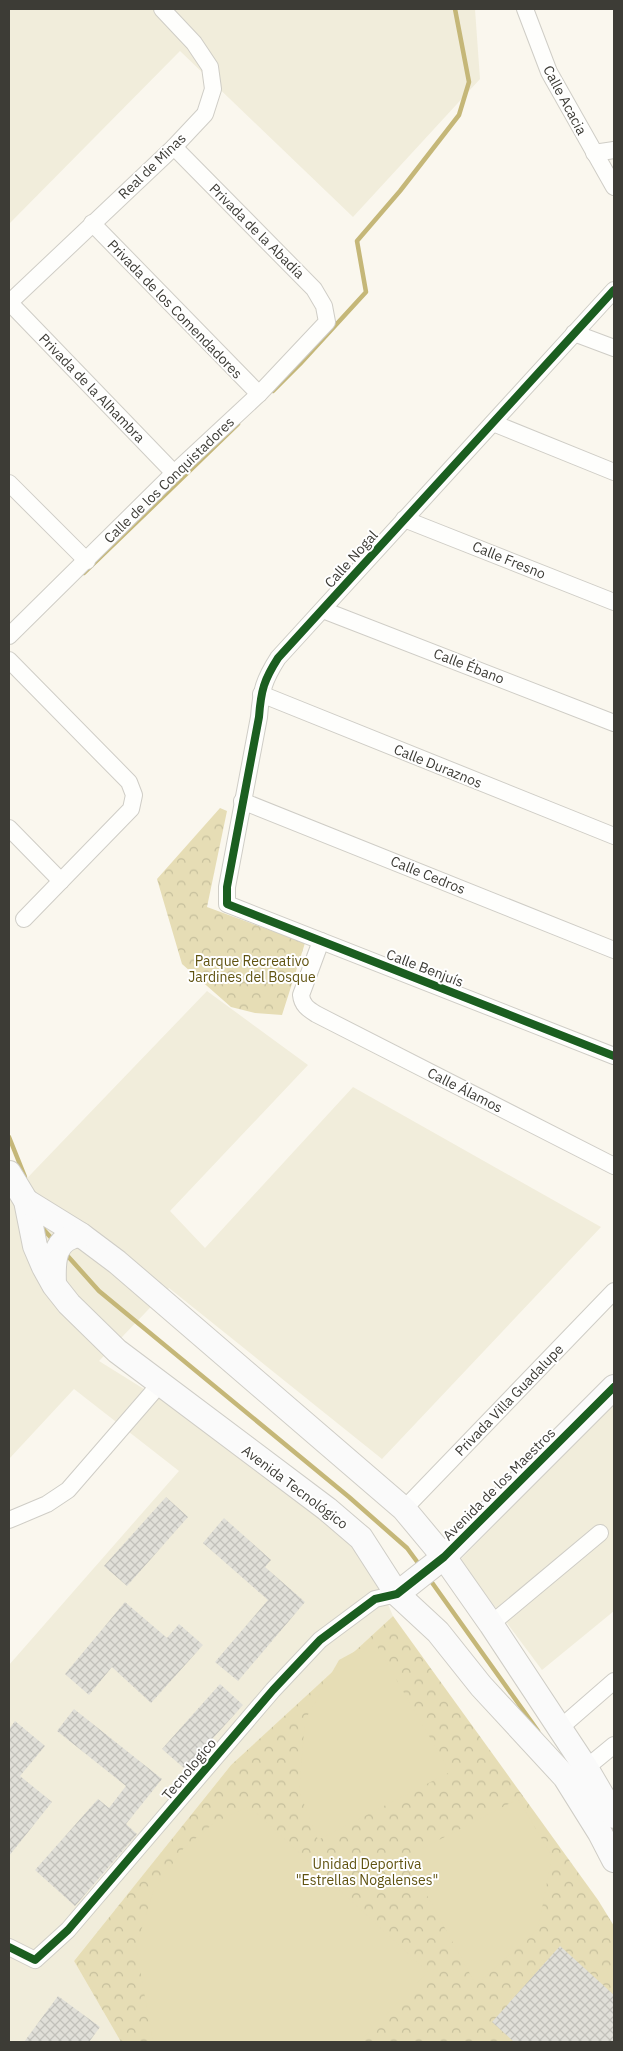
<svg xmlns="http://www.w3.org/2000/svg" width="623" height="2051" viewBox="0 0 623 2051" font-family="'IBM Plex Sans',sans-serif">
<defs>
<pattern id="park-crowns" width="20" height="18" patternUnits="userSpaceOnUse" patternTransform="scale(1.25)"><rect width="20" height="18" fill="#e6ddb5"/><path d="M2 6a3 3 0 1 1 6 0M12 15a3 3 0 1 1 6 0" fill="none" stroke="#c6bf9c"/></pattern>
<pattern id="building-cross-hatch" width="8" height="8" patternUnits="userSpaceOnUse" patternTransform="scale(1.25)"><rect width="8" height="8" fill="#e0dfd8"/><path d="M0 0l8 8M0 8l8-8" fill="none" stroke="#c1c0ba"/></pattern>
</defs>
<rect width="100%" height="100%" fill="#faf7ee"/>
<!-- built -->
<g fill="#f1eddb">
<polygon points="9,9 475,9 480,79 353,217 180,51 9,224"/>
<polygon points="207,991 308,1065 170,1211 205,1248 353,1087 601,1227 382,1459 169,1288 99,1361 213,1432 367,1556 393,1616 231,1765 74,1961 121,2042 9,2042 9,1665 179,1471 74,1389 9,1459 9,1197"/>
<polygon points="614,1401 614,1611 542,1670 460,1560"/>
</g>
<!-- park -->
<g fill="url(#park-crowns)">
<polygon points="220,808 227,811 207,907 305,943 282,1015 255,1013 231,1007 182,964 157,879"/>
<polygon points="393,1616 598,1900 614,1926 614,2042 121,2042 74,1961 231,1765"/>
</g>
<!-- pitch -->
<g fill="#e6ddb5">
<polygon points="374,1641 450,1772 318,1840 299,1791 305,1720 339,1660"/>
<polygon points="518,1799 552,1856 538,1929 476,1985 406,1857"/>
<polygon points="249,1806 428,1972 359,2042 153,2042 136,1947 153,1892 183,1849 214,1823"/>
</g>
<g fill="none" stroke-linecap="round" stroke-linejoin="round">
<!-- stream -->
<g stroke="#c5b778" stroke-width="4.5">
<polyline points="273,391 300,364 366,292 357,241 400,191 459,115 469,82 455,9"/>
<polyline points="84,573 238,424"/>
<polyline points="9,1137 25,1177"/>
<polyline points="41,1222 44,1230 55,1242"/>
<polyline points="65,1253 99,1291 349,1497 407,1548 421,1567"/>
<polyline points="428,1577 538,1731"/>
</g>
</g>
<!-- building -->
<g fill="url(#building-cross-hatch)">
<polygon points="166,1497 188,1517 127,1586 104,1566"/>
<polygon points="224,1518 271,1560 265,1567 305,1602 238,1681 215,1662 268,1600 203,1543"/>
<polygon points="125,1602 167,1638 179,1624 203,1645 151,1703 112,1667 89,1695 65,1674"/>
<polygon points="220,1684 243,1705 185,1769 162,1749"/>
<polygon points="74,1709 162,1779 126,1824 137,1834 75,1906 35,1870 98,1799 109,1808 126,1786 57,1731"/>
<polygon points="15,1721 45,1746 20,1776 52,1802 9,1856 9,1729"/>
<polygon points="560,1946 614,1995 614,2042 514,2042 492,2022"/>
<polygon points="58,1996 100,2027 89,2042 24,2042"/>
</g>
<g fill="none" stroke-linecap="round" stroke-linejoin="round">
<defs>
<g id="street">
<polyline points="525,9 549,72 614,187"/>
<polyline points="594,153 614,150"/>
<polyline points="92,223 259,394"/>
<path d="M614,290L278,658C264,680 261,690 259,717L227,887V904L614,1056"/>
<polyline points="9,303 174,147 205,114 213,89 210,67 194,43 162,9"/>
<polyline points="10,303 174,473"/>
<polyline points="574,333 614,348"/>
<polyline points="493,423 614,472"/>
<polyline points="9,483 87,561"/>
<polyline points="404,519 614,602"/>
<polyline points="323,610 614,723"/>
<polyline points="9,636 174,473 259,394 327,322 324,306 314,289 174,147"/>
<polyline points="9,660 129,782 134,795 131,809 24,919"/>
<polyline points="261,694 614,836"/>
<polyline points="242,801 614,950"/>
<polyline points="9,828 61,881"/>
<path d="M321,941L301,995C302,1005 308,1009 316,1014L614,1166"/>
<polyline points="404,1509 614,1291"/>
<polyline points="9,1520 47,1504 68,1490 159,1385"/>
<polyline points="491,1624 600,1533"/>
<polyline points="560,1728 614,1681"/>
<polyline points="586,1768 614,1745"/>
<polyline points="9,1947 35,1960 68,1930 273,1690 320,1640 375,1599 397,1594"/>
</g>
<g id="secondary">
<polyline points="9,1173 26,1201 35,1246 44,1267 54,1285 69,1304 117,1351 327,1509 361,1538 397,1594 438,1632 481,1686 565,1777 600,1833 614,1860"/>
<polyline points="26,1201 81,1235 117,1262 404,1509 444,1557 491,1624 586,1768 614,1816"/>
<path d="M54,1284C53,1262 53,1237 81,1235"/>
<polyline points="397,1594 444,1557 614,1387"/>
</g>
</defs>
<!-- street casing -->
<use href="#street" stroke="#cfcdc6" stroke-width="18"/>
<!-- secondary casing -->
<use href="#secondary" stroke="#cfcdc6" stroke-width="26"/>
<!-- street -->
<use href="#street" stroke="#fefefc" stroke-width="16"/>
<!-- secondary -->
<use href="#secondary" stroke="#fafafa" stroke-width="24"/>
<defs>
<g id="cycleway">
<path d="M614,290L278,658C264,680 261,690 259,717L227,887V904L614,1056"/>
<polyline points="9,1947 35,1960 68,1930 273,1690 320,1640 375,1599 397,1594 444,1557 614,1387"/>
</g>
</defs>
<!-- cycleway casing -->
<use href="#cycleway" stroke="#fff" stroke-width="11"/>
<!-- cycleway -->
<use href="#cycleway" stroke="#1b5e20" stroke-width="8"/>
</g>
<g text-anchor="middle" dominant-baseline="central" stroke-width="4" stroke-linejoin="round" paint-order="stroke">
<!-- street labels -->
<g font-size="14" fill="#3d3c36" stroke="#fff">
<text transform="translate(565 100) rotate(62)">Calle Acacia</text>
<text transform="translate(152 166) rotate(-44)">Real de Minas</text>
<text transform="translate(257 231) rotate(45)">Privada de la Abadía</text>
<text transform="translate(175 309) rotate(46)">Privada de los Comendadores</text>
<text transform="translate(92 388) rotate(46)">Privada de la Alhambra</text>
<text transform="translate(169 480) rotate(-44)">Calle de los Conquistadores</text>
<text transform="translate(351 559) rotate(-48)">Calle Nogal</text>
<text transform="translate(509 560) rotate(22)">Calle Fresno</text>
<text transform="translate(469 666) rotate(21)">Calle Ébano</text>
<text transform="translate(438 766) rotate(22)">Calle Duraznos</text>
<text transform="translate(428 875) rotate(22)">Calle Cedros</text>
<text transform="translate(425 968) rotate(21)">Calle Benjuís</text>
<text transform="translate(465 1090) rotate(27)">Calle Álamos</text>
<text transform="translate(509 1400) rotate(-46)">Privada Villa Guadalupe</text>
<text transform="translate(499 1484) rotate(-45)">Avenida de los Maestros</text>
<text transform="translate(295 1487) rotate(37)">Avenida Tecnológico</text>
<text transform="translate(189 1769) rotate(-50)">Tecnologico</text>
</g>
<!-- park labels -->
<g font-size="14" fill="#605311" stroke="#fff">
<text x="252" y="961">Parque Recreativo<tspan x="252" dy="16">Jardines del Bosque</tspan></text>
<text x="367" y="1864">Unidad Deportiva<tspan x="367" dy="16">"Estrellas Nogalenses"</tspan></text>
</g>
</g>
<!-- border -->
<rect width="623" height="2051" fill="none" stroke="#3d3c36" stroke-width="20"/>
</svg>
